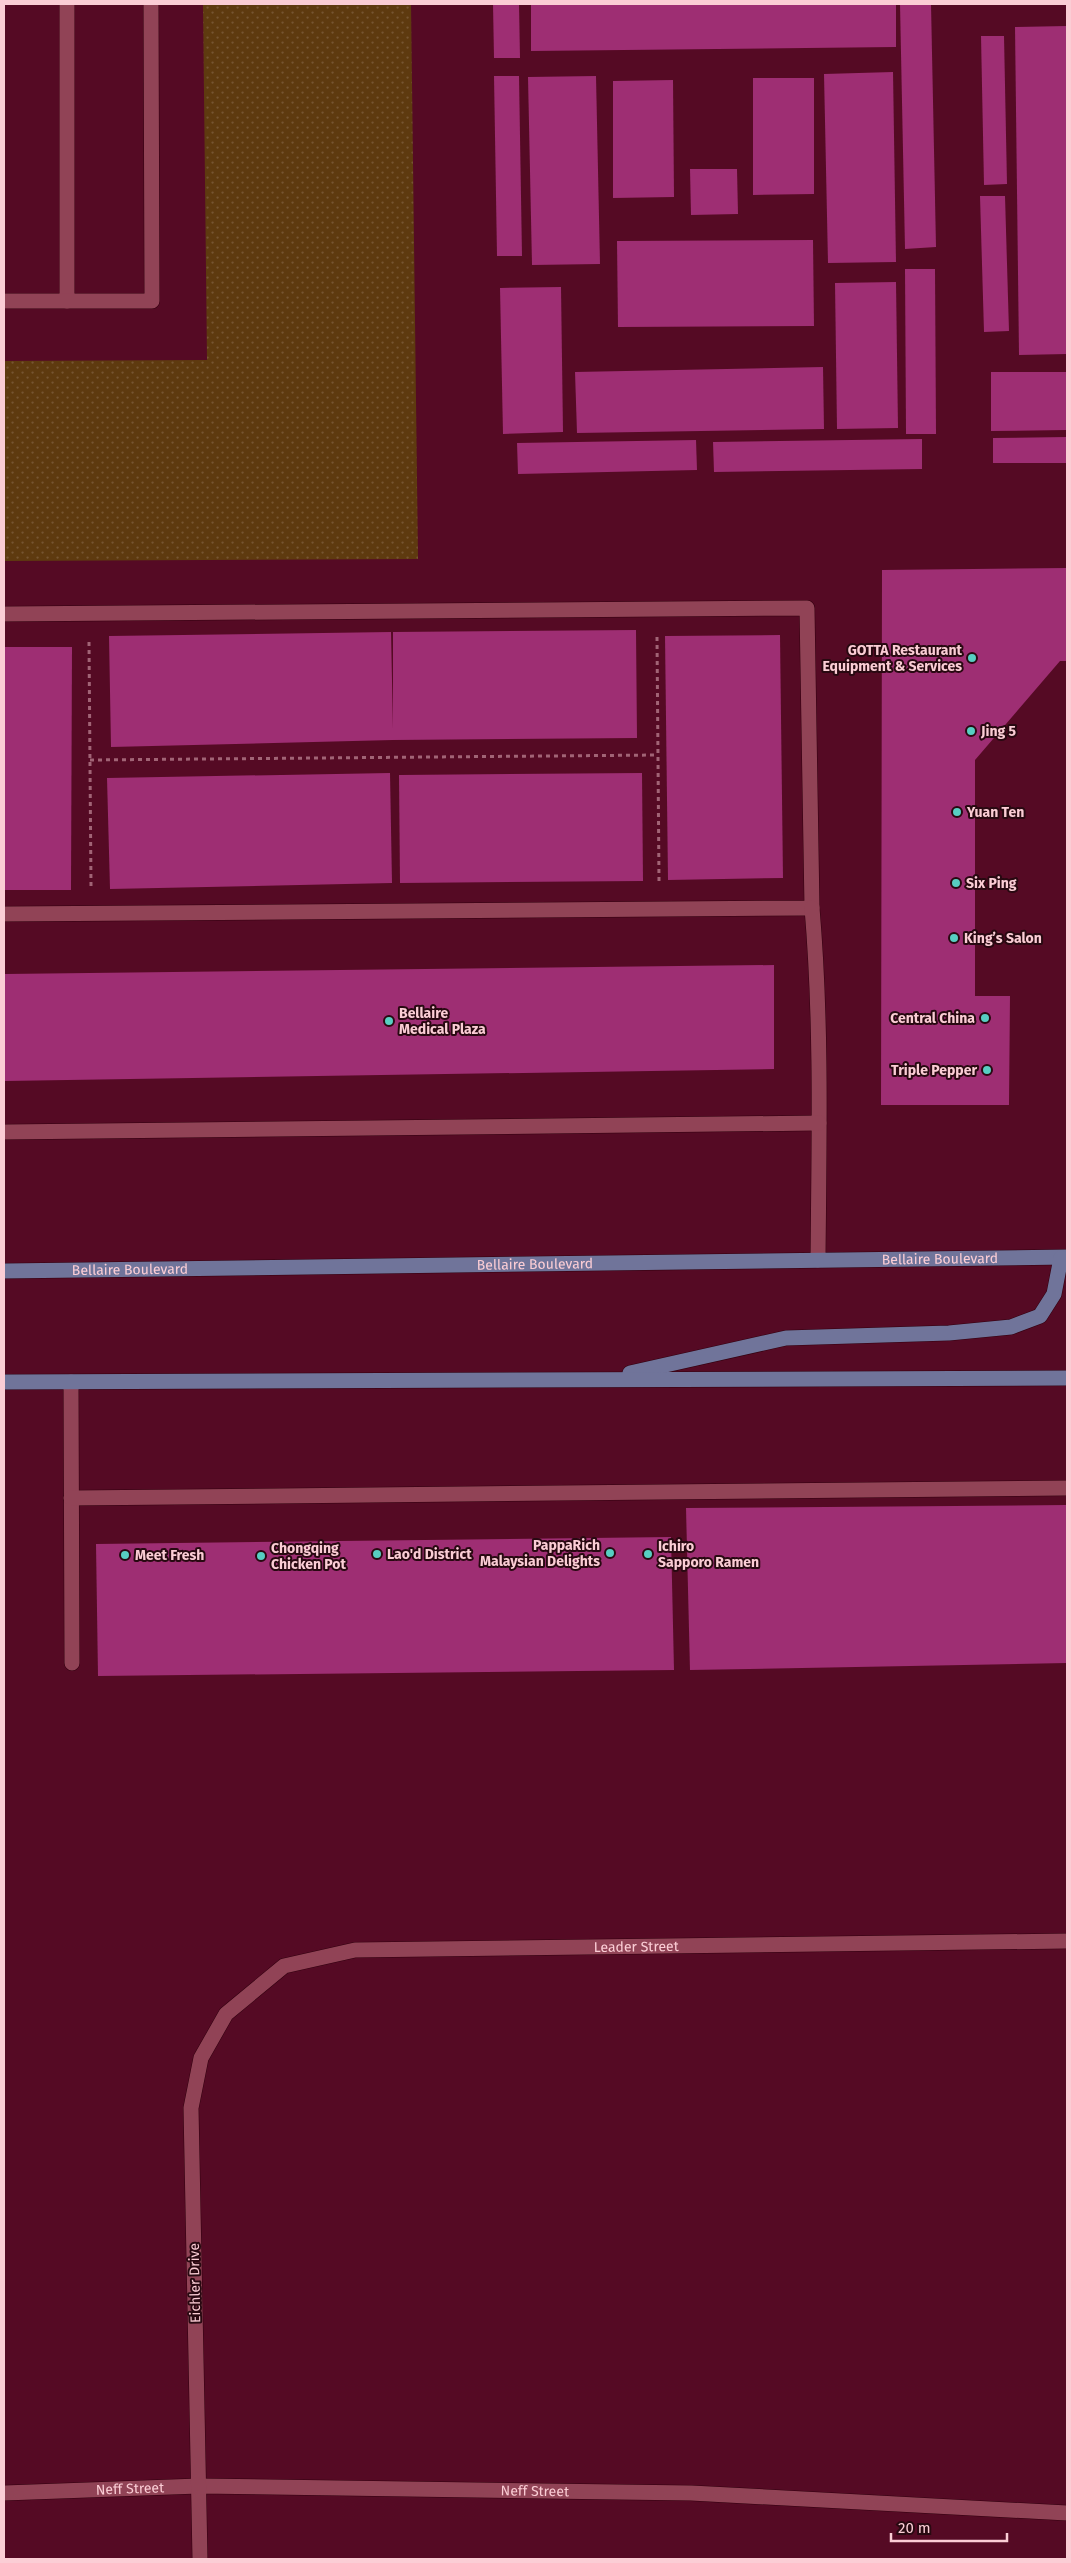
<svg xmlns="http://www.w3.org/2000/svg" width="1071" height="2563" viewBox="0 0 1071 2563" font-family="'Fira Sans',sans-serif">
<defs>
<pattern id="grass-dots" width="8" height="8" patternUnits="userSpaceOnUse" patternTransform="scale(1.25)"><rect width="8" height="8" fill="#5e3a0f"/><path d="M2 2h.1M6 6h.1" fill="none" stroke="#765531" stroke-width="1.8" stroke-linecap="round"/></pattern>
</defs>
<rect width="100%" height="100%" fill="#550a24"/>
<!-- grass -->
<polygon fill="url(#grass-dots)" points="203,4 411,4 418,559 4,561 4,361 207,360"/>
<!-- building -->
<g fill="#9e2e73">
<polygon points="493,4 519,4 520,58 494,58"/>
<polygon points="531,4 896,4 896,47 531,51"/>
<polygon points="900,4 931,4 936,247 905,249"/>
<polygon points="1067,26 1067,354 1019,355 1015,27"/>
<polygon points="981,36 1004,36 1007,184 984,185"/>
<polygon points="893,72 896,262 828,263 824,74"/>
<polygon points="494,76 519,76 522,256 497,256"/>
<polygon points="596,76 600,264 532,265 528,77"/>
<polygon points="753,78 814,78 814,194 753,195"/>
<polygon points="673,80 674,197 613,198 613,81"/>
<polygon points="690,169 737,169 738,214 691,215"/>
<polygon points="980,196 1005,196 1009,331 984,332"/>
<polygon points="813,240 814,326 618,327 617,241"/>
<polygon points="905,269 935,269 936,434 906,434"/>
<polygon points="896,282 898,428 837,429 835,283"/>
<polygon points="561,287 563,432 503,434 500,288"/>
<polygon points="823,367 824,429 577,433 575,372"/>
<polygon points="991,372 1067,372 1067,430 991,431"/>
<polygon points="1067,437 1067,463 993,463 993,438"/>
<polygon points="922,439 922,469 714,472 713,442"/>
<polygon points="696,440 697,470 518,474 517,443"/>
<polygon points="1067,568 1067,661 1060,661 975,760 975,996 1010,996 1009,1105 881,1105 882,570"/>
<polygon points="636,630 637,738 393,740 111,747 109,636 391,632 393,729 393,632"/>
<polygon points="780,635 783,878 668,880 665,636"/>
<polygon points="4,647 72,647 71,890 4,890"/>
<polygon points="390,773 392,883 110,889 107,778"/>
<polygon points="642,773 643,881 400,883 399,775"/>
<polygon points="774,965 774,1069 5,1081 5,974"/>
<polygon points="1067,1505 1067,1663 690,1670 686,1508"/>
<polygon points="671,1537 674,1670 98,1676 96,1544"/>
</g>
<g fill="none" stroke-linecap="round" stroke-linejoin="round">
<defs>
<g id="lane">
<polyline points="67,4 67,301"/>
<polyline points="4,301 152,301 151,4"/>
<polyline points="4,614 807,608 812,908 4,914"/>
<path d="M812,908C822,1025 819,1143 818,1260"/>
<polyline points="4,1132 819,1123"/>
<polyline points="71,1382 72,1663"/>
<polyline points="71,1498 1067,1488"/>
</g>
<g id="street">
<path id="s1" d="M4,2493L199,2486L691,2493L1067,2513"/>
<path id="s2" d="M200,2559L191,2108L201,2058L226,2014L284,1966L355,1950L1067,1941"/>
</g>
<g id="primary">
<path id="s3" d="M4,1271L1067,1257"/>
<polyline points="630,1373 786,1338 949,1333 1011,1327 1040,1316 1054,1294 1061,1258"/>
<polyline points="4,1382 1067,1378"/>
</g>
</defs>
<!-- lane casing -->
<use href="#lane" stroke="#31000f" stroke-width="16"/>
<!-- street casing -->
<use href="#street" stroke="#31000f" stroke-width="16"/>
<!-- primary casing -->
<use href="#primary" stroke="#31000f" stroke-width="16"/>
<!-- path -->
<g stroke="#a16476" stroke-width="3" stroke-dasharray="4 4" stroke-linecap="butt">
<polyline points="657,637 659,881"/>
<polyline points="89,642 91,886"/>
<polyline points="90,760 658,755"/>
</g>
<!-- lane -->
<use href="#lane" stroke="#914356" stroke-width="15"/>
<!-- street -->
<use href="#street" stroke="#914356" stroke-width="15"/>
<!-- primary -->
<use href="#primary" stroke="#70749a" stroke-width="15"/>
</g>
<!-- markers -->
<g fill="#57cec2" stroke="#280911" stroke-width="2">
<circle cx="972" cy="658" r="5"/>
<circle cx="971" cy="731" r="5"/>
<circle cx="957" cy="812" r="5"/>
<circle cx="956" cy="883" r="5"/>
<circle cx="954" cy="938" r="5"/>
<circle cx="985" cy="1018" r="5"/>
<circle cx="389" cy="1021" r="5"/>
<circle cx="987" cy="1070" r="5"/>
<circle cx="610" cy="1553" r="5"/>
<circle cx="377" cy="1554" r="5"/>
<circle cx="648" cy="1554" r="5"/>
<circle cx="125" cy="1555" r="5"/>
<circle cx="261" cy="1556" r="5"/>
</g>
<g text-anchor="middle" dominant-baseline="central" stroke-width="4" stroke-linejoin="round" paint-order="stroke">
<!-- poi labels -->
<g font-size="14" font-weight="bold" fill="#fbcdd5" stroke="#280911" text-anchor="start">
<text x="962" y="650" text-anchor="end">GOTTA Restaurant<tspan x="962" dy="16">Equipment &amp; Services</tspan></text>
<text x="981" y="731">Jing 5</text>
<text x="967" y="812">Yuan Ten</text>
<text x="966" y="883">Six Ping</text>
<text x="964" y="938">King’s Salon</text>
<text x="399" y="1013">Bellaire<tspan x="399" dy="16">Medical Plaza</tspan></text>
<text x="975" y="1018" text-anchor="end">Central China</text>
<text x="977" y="1070" text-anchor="end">Triple Pepper</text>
<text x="600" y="1545" text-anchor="end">PappaRich<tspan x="600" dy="16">Malaysian Delights</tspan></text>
<text x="658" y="1546">Ichiro<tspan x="658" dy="16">Sapporo Ramen</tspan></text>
<text x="271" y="1548">Chongqing<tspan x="271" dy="16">Chicken Pot</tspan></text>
<text x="387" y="1554">Lao'd District</text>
<text x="135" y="1555">Meet Fresh</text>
</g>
<!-- street labels -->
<g font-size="14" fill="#fbcdd5" stroke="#280911">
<text stroke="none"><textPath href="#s3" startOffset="936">Bellaire Boulevard</textPath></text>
<text stroke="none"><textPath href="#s3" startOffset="531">Bellaire Boulevard</textPath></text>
<text stroke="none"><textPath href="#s3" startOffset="126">Bellaire Boulevard</textPath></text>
<text stroke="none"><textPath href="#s2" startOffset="982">Leader Street</textPath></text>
<text transform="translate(195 2283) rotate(-91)">Eichler Drive</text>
<text stroke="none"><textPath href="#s1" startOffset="126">Neff Street</textPath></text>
<text stroke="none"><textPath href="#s1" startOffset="531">Neff Street</textPath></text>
</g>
</g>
<!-- border -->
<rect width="1071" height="2563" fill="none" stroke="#fbcdd5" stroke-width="10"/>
<!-- scale -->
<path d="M891 2533v8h116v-8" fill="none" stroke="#fbcdd5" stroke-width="2.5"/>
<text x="898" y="2533" font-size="15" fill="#fbcdd5" stroke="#280911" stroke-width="4" paint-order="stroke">20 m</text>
</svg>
